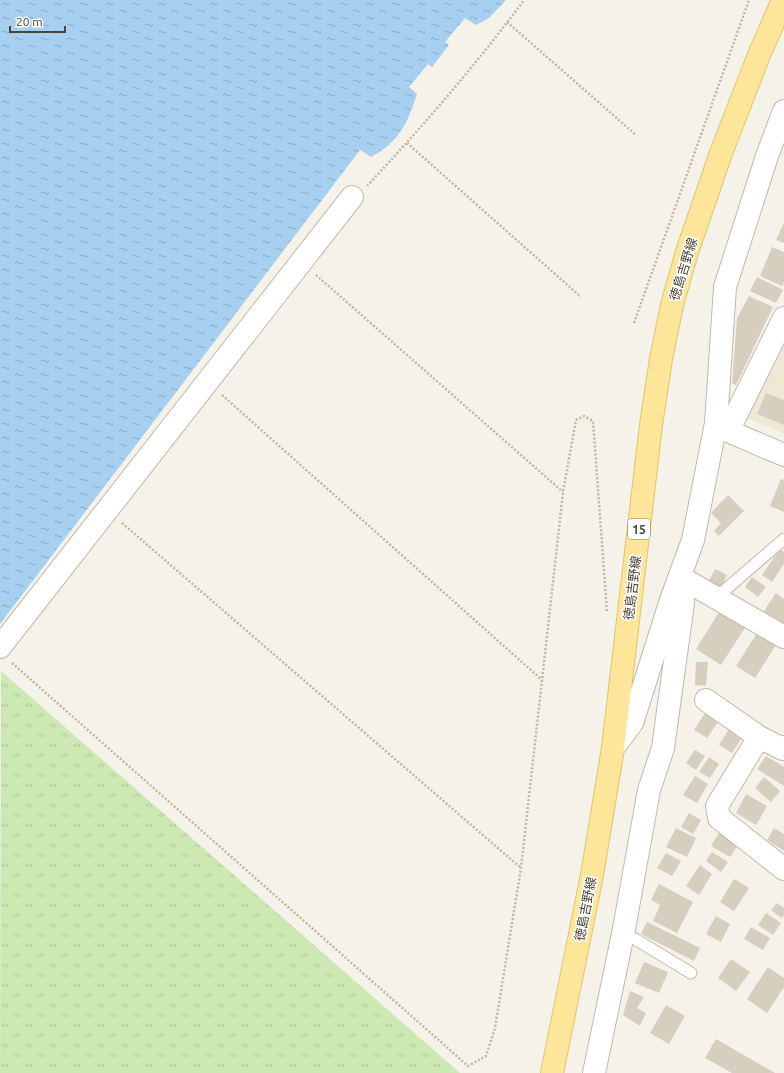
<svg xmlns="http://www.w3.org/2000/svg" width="784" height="1073" viewBox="0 0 784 1073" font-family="Ubuntu,'Noto Sans JP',sans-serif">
<defs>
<pattern id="grass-tufts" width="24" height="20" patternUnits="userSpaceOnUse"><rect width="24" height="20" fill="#cee8b3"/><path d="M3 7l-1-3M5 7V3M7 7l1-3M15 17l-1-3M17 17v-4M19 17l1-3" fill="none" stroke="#b2c89b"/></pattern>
<pattern id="water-ripples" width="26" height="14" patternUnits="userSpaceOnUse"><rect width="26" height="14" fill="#a7cff0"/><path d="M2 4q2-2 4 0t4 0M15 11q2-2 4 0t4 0" fill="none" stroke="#8aaac3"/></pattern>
</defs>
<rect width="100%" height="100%" fill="#f5f2ea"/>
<!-- education -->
<polygon fill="#eee8d4" points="784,330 784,434 748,418 748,400"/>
<!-- grass -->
<polygon fill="url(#grass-tufts)" points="1,671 460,1073 0,1073"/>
<!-- water -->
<path fill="url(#water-ripples)" d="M0,0H506L489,18L476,25L465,18L445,42L449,45L432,67L428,64L409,87L417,94C407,124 400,141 371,157L360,150L0,624Z"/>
<!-- building -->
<g fill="#d6cebf">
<polygon points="784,223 784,243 776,240"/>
<polygon points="772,247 784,252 784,282 782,286 760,276"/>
<polygon points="757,277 783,290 776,303 750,291"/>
<polygon points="749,296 773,307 736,385 732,383 737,318"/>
<polygon points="766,393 784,400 784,425 757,414"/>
<polygon points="781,479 784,480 784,512 770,506"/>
<polygon points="728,495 744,511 719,536 714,531 721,523 711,513"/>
<polygon points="780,549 784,552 784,564 772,582 762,575"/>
<polygon points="715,569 727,575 721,588 709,581"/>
<polygon points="752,577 766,587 758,597 745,587"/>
<polygon points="776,593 784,599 784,628 762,614"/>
<polygon points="721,609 746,626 721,665 696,649"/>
<polygon points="757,633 776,645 755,678 736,666"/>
<polygon points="696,662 708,662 706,686 695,685"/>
<polygon points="707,710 720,719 707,738 694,730"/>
<polygon points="730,727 743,736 732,753 719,745"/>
<polygon points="695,750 705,756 696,770 686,763"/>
<polygon points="766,756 784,767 784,786 757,769"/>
<polygon points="709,757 719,764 710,778 699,772"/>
<polygon points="695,776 708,784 697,803 683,795"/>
<polygon points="764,777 780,791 771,802 755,788"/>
<polygon points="746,794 767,806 756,825 736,813"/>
<polygon points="689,813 701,820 693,834 681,827"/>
<polygon points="676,828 696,838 687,857 666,847"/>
<polygon points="774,828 784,834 784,851 767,840"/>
<polygon points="720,831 739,843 730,857 711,846"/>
<polygon points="712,852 728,862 721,872 706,861"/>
<polygon points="666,853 681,861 672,876 657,868"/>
<polygon points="700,865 712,874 699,895 686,886"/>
<polygon points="734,879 749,888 734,911 720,902"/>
<polygon points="659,884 693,902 677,933 653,921 660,905 651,900"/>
<polygon points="777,903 784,908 784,915 782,918 771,910"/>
<polygon points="766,913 781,923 773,935 758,925"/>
<polygon points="716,916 730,924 721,942 706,934"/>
<polygon points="647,922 700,948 694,961 641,934"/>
<polygon points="751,927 770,938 763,950 744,939"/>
<polygon points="731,959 750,972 736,991 718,978"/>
<polygon points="644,962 668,972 659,993 635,983"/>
<polygon points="768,967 784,978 784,987 767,1013 747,999"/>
<polygon points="630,991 644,997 637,1008 646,1013 640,1026 623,1015"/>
<polygon points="666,1005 685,1016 669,1044 650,1033"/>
<polygon points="716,1039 775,1073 732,1073 705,1058"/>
</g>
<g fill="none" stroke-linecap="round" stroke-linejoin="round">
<defs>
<g id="lane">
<polyline points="717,597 784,539"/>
<polyline points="622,936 635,939 691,973"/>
</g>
<g id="street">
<polyline points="716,423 728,431 784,455"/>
<polyline points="728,431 784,318"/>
<polyline points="680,577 784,637"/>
<polyline points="0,647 352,197"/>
<polyline points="706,700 759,737"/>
<polyline points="784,747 783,749 759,737 717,806 719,818 784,869"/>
<polyline points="613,748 632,723 671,600 693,540 716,423 725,287 767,156 784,111"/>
<polyline points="594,1073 624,929 649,790 663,748 683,603 682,592"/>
</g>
<polyline id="primary" points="552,1073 592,875 613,748 651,425 661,359 672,305 687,252 721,153 759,55 783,0"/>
</defs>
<!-- lane casing -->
<use href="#lane" stroke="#c0baac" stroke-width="13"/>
<!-- street casing -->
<use href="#street" stroke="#c0baac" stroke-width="24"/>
<!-- primary casing -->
<use href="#primary" stroke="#e3c469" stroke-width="24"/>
<!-- path -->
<g stroke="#c2b79d" stroke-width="2.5" stroke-dasharray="2 2" stroke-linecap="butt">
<polyline points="507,22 636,135"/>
<polyline points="407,143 581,297"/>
<path d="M367,186C422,127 476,65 524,0"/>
<polyline points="316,275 563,492"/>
<polyline points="634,323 749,0"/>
<polyline points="222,395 542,680"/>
<polyline points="122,523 521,868"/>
<polyline points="12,663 468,1066 486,1056 495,1028 521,868 563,492 576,420 584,416 593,421 607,612"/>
</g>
<!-- lane -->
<use href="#lane" stroke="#fff" stroke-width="11"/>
<!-- street -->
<use href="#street" stroke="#fff" stroke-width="22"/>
<!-- primary -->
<use href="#primary" stroke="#fde69a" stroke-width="22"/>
</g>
<g text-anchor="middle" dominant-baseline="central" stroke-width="3" stroke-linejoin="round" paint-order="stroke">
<!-- shield labels -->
<rect fill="#fff" stroke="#807b74" stroke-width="1" x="628" y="519" width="22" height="20" rx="3"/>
<g font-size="12" font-weight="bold" fill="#494338">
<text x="639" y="529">15</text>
</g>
<!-- street labels -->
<g font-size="13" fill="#494338" stroke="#fff">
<text transform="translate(683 269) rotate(-73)">徳島吉野線</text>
<text transform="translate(632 588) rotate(-83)">徳島吉野線</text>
<text transform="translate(585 909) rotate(-79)">徳島吉野線</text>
</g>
</g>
<!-- scale -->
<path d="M10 26v6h55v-6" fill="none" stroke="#494338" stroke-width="2"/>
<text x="16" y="26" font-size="12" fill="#494338" stroke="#ffffff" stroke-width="3" paint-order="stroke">20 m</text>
</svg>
